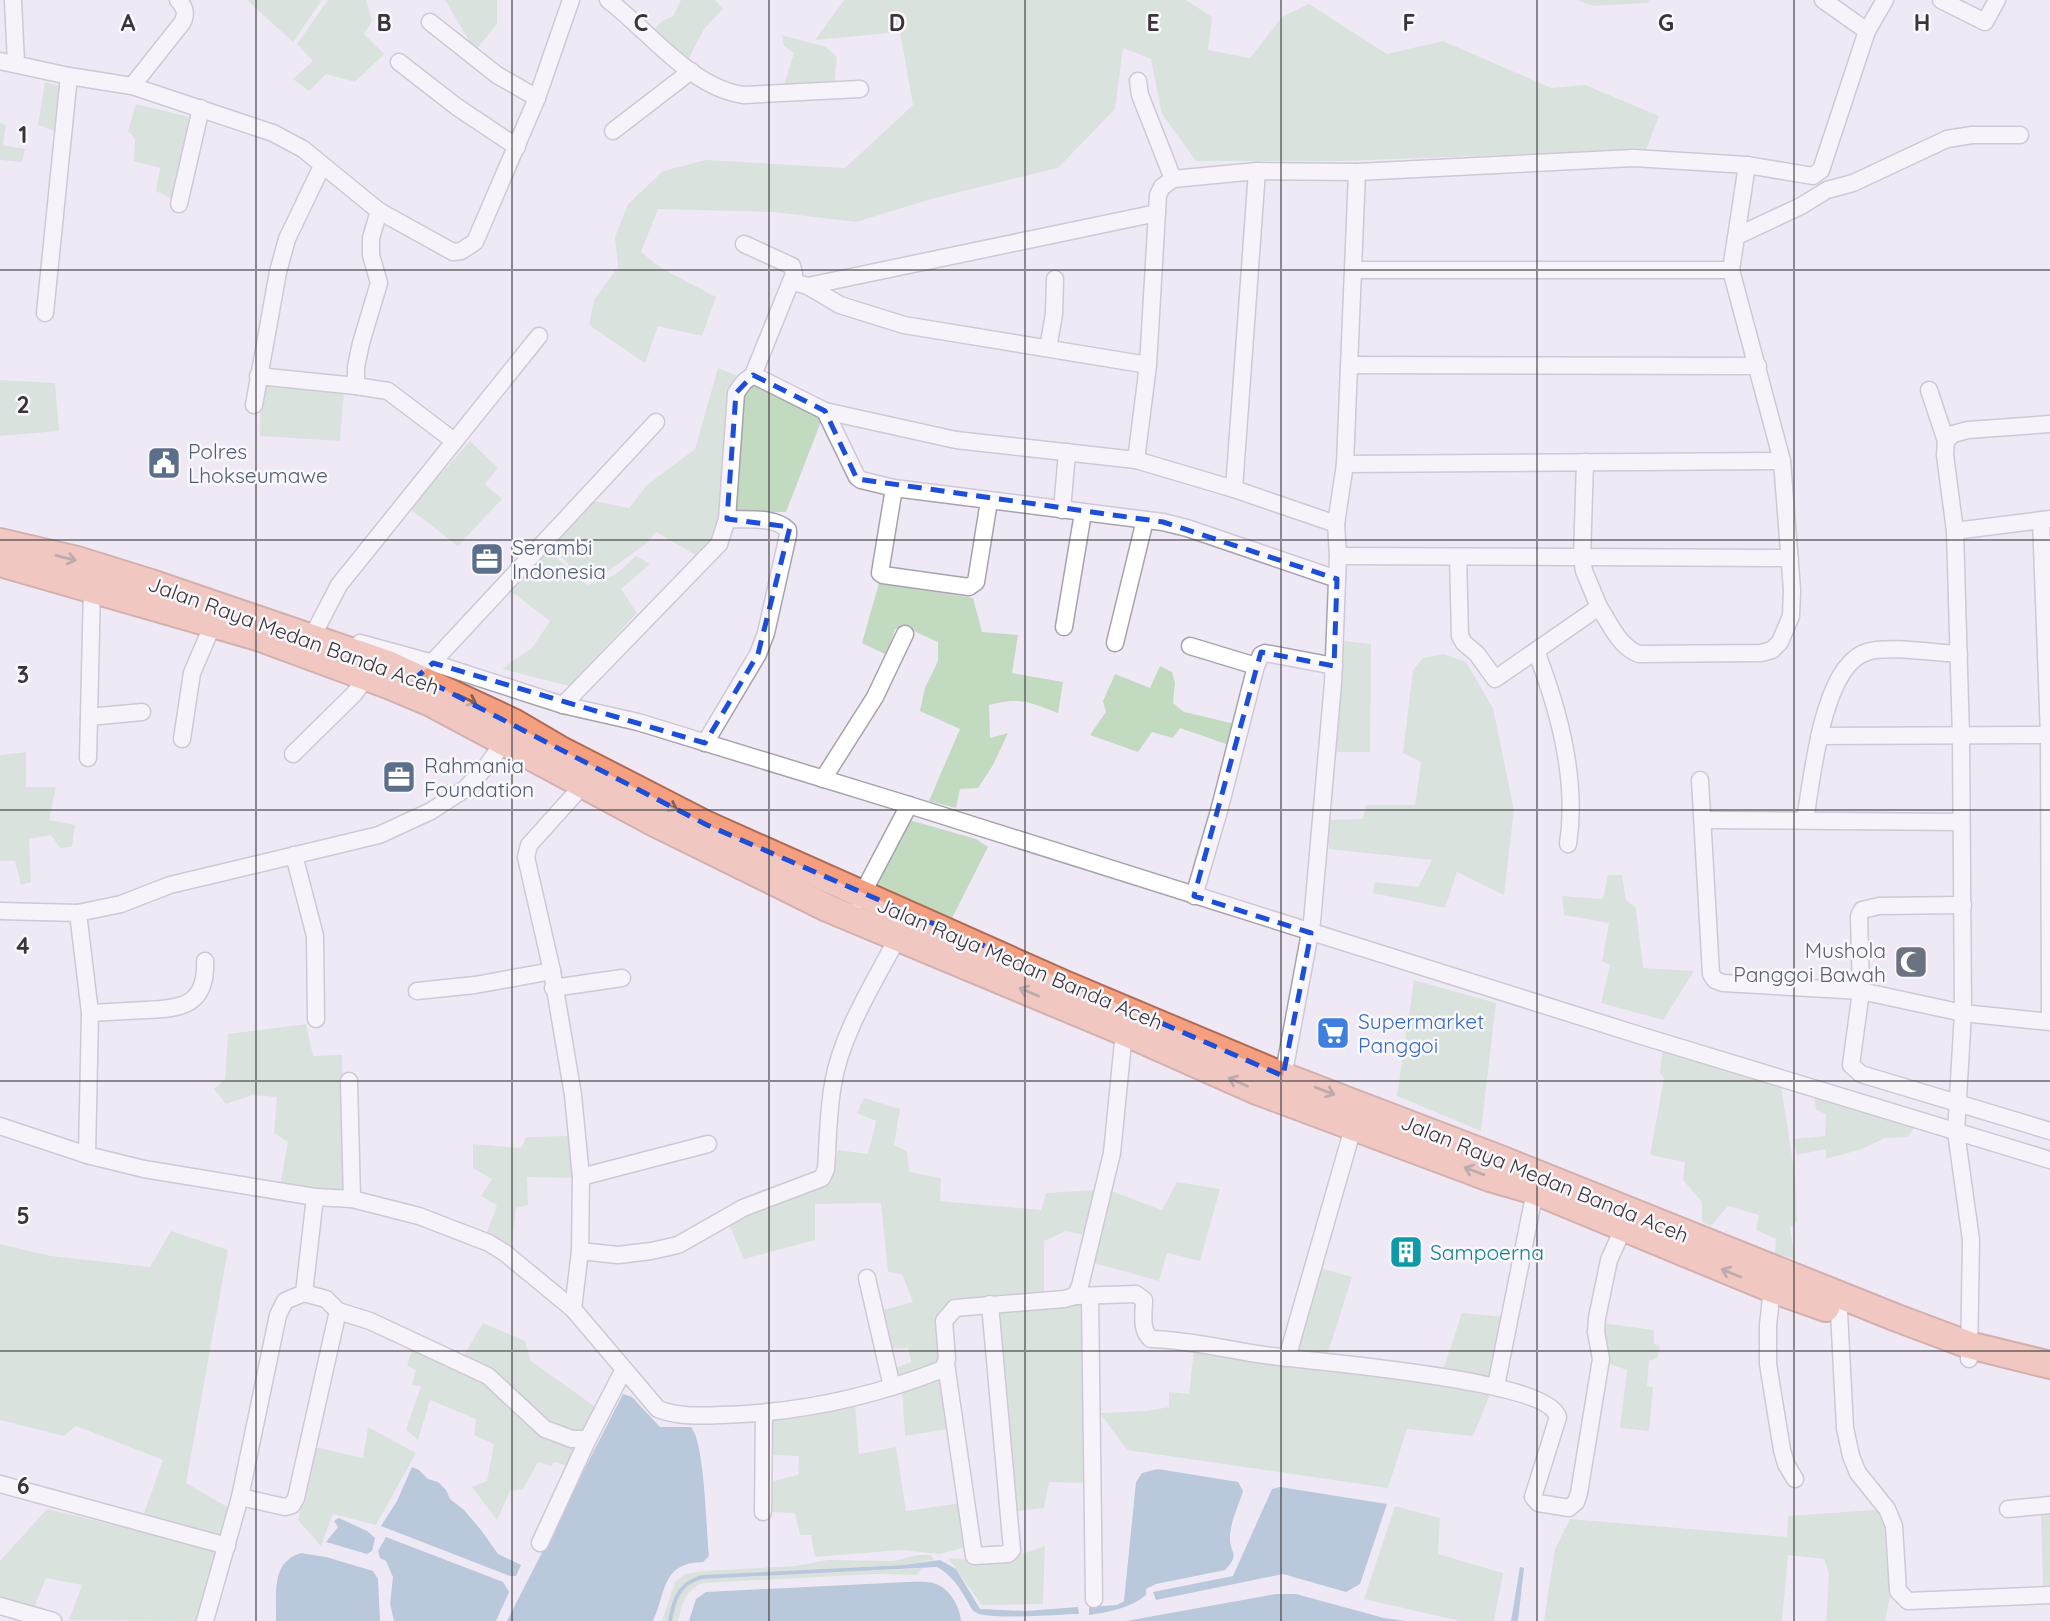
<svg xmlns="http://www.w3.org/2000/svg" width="2050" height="1621" viewBox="0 0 2050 1621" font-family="Quicksand,sans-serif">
<rect width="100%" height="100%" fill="#efe9f6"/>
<!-- green -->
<g fill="#c2dabf">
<polygon points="247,0 322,0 293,42"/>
<polygon points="328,0 366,0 372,21 364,34 384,54 355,82 326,74 309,91 293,79 313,61 297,44"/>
<polygon points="445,0 497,0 497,24 475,51"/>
<polygon points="681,0 715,0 723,9 704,29 687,62 652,32 662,21 673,16"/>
<polygon points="844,0 1186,0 1212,17 1208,50 1250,58 1282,17 1309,4 1387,54 1443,41 1551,88 1585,85 1659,116 1646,150 1344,161 1196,161 1162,114 1151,59 1123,48 1115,109 1058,168 935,198 856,222 773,212 658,209 641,252 661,268 716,297 702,336 658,326 645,363 589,325 594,300 618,267 615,237 628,204 663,171 706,160 845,168 913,105 900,32 815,40"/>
<polygon points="1577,0 1649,0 1648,3 1593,6"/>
<polygon points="782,35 826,47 837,57 834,85 784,85 794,53 784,46"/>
<polygon points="45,82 61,87 55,131 38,125"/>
<polygon points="136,104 189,117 172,199 156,191 160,168 134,161 135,139 128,131"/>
<polygon points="0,123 6,125 3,145 25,149 22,162 0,160"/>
<polygon points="718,368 738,376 728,398 718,535 699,557 656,532 647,543 597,579 573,569 549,544 594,501 629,508 647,485 695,449"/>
<polygon points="0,380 55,383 59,431 0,436"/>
<polygon points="261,383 344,392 340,441 260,436"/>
<polygon points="754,384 825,411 786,512 735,512 744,396"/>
<polygon points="470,441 498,468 485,484 502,499 458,546 410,509"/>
<polygon points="547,549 587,585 615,575 636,556 650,564 621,589 637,613 569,686 502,669 533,647 550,621 512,592"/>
<path d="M879,583L973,598L982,632L1018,635L1012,673L1063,682L1058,713C1029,702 1020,697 989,705L990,738L1008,733L993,765L978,788L960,789L956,808L929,801L960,729L920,711L925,688L938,661V642L907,628L895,629L887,655L862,643Z"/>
<polygon points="1343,641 1371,644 1370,752 1334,752"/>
<polygon points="1444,654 1466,662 1493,708 1514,810 1504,895 1457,872 1445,908 1373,893 1375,882 1418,887 1432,860 1329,849 1326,820 1363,819 1366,805 1415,805 1421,762 1403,753 1413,670 1423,658"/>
<polygon points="1160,666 1172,672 1175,683 1173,703 1184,712 1235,724 1229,745 1180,728 1173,738 1152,732 1138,752 1090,735 1106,712 1103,701 1115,674 1150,688"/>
<polygon points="26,752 26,787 56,787 49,820 75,825 72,847 60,848 51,835 29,839 31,882 21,885 15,861 0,861 0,755"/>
<polygon points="906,819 976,839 988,847 951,920 870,885"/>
<polygon points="1608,875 1622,875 1626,900 1636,908 1643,968 1694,971 1663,1020 1601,1003 1610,965 1602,961 1609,923 1564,915 1562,896 1603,899"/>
<polygon points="1414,980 1496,1003 1481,1131 1397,1096"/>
<polygon points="306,1024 313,1056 342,1055 346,1190 280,1185 288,1142 274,1133 277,1097 252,1095 226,1104 214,1089 225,1079 228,1034"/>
<polygon points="1663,1048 1781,1086 1795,1175 1797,1221 1790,1228 1795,1259 1775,1254 1776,1239 1756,1230 1759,1215 1728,1206 1711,1226 1702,1222 1702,1202 1683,1180 1685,1162 1650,1155 1664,1078 1660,1073"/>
<polygon points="1814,1092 1917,1123 1908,1137 1885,1138 1862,1149 1826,1159 1826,1149 1797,1155 1793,1139 1825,1136 1826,1114 1816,1110"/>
<polygon points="864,1098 900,1109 894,1145 907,1151 909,1172 941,1178 940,1201 1041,1210 1046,1193 1096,1190 1088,1236 1066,1231 1044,1241 1044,1294 1010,1297 942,1311 941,1364 899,1381 895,1368 911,1362 908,1348 890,1349 880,1311 913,1302 902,1274 888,1272 881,1203 815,1204 815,1240 744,1259 726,1218 831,1178 838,1150 868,1154 876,1121 857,1113"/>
<polygon points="568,1136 574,1178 527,1177 528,1205 516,1208 511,1250 486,1235 497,1205 481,1196 492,1179 473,1168 473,1144 521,1148 526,1137"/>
<polygon points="1177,1182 1220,1189 1200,1261 1167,1253 1159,1281 1094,1263 1109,1190 1162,1210"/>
<polygon points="171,1231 228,1250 186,1483 229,1508 222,1538 143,1516 163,1460 76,1426 64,1436 0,1420 0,1244 51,1256 150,1267"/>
<polygon points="1317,1267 1352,1277 1326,1359 1294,1351"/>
<polygon points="1082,1303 1084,1483 1049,1482 1044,1508 1018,1511 996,1308"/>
<polygon points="1462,1313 1507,1317 1493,1382 1442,1373"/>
<path d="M483,1323L525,1341L531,1361L597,1408L585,1435C537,1424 501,1387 463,1357Z"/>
<polygon points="1602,1323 1654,1330 1654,1344 1660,1346 1657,1358 1649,1361 1647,1386 1653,1387 1649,1431 1620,1428 1627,1370 1604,1362"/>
<polygon points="414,1344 481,1378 576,1446 568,1466 554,1462 551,1466 538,1462 523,1489 510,1491 497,1520 472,1487 487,1481 494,1444 474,1435 476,1419 430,1400 418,1440 406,1430 421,1386 412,1385 416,1370 407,1366"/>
<polygon points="1194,1349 1492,1390 1473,1436 1407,1429 1388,1488 1127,1450 1100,1413 1147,1411 1169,1407 1169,1392 1189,1394"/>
<polygon points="942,1377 948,1429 905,1436 902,1387"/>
<polygon points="855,1403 859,1454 896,1447 906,1511 961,1503 966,1547 940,1554 901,1550 815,1557 811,1535 800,1535 795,1513 772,1512 770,1482 798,1475 799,1456 769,1455 769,1417"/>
<polygon points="368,1427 416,1453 376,1525 333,1514 321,1546 298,1520 316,1447 363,1458"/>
<polygon points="1395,1506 1440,1518 1438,1554 1503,1573 1494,1621 1460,1621 1364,1599"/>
<polygon points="47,1509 220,1550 197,1621 69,1620 82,1585 46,1578 34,1608 0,1601 0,1561"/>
<polygon points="1887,1509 1896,1566 1885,1621 1826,1621 1829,1573 1824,1559 1788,1555 1782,1621 1544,1621 1555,1549 1570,1519 1787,1537 1788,1516"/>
<polygon points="2050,1514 2050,1587 2043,1586 2041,1515"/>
<path d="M1045,1546L1043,1604L982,1605L948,1558C986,1562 1009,1560 1045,1546Z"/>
<path d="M918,1555H931L934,1560L903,1565L701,1575C676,1584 673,1597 668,1621H662L675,1582L685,1574L701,1571L795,1566L828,1560L894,1561Z"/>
<path d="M923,1568L916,1575L874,1574L703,1583C685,1591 682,1602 678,1621H672C677,1599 679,1586 702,1579Z"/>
</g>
<!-- water -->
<g fill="#7a9fbd">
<path d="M623,1394L632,1397L660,1427H691C705,1443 706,1530 709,1556L703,1562C661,1563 667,1591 653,1621H507Z"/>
<polygon points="412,1467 419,1470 428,1479 438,1482 446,1490 450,1499 464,1510 481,1530 498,1554 521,1565 516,1576 510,1576 381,1526 397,1501"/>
<path d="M1158,1469L1238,1482L1243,1491C1239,1505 1229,1524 1230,1540C1231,1555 1240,1554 1225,1570L1156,1584L1146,1589V1595C1131,1608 1109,1612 1089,1615V1607L1117,1605L1124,1601L1136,1482L1142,1473Z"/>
<polygon points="1280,1487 1387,1504 1360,1584 1346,1592 1283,1574 1156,1600 1153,1592 1233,1576 1272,1489"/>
<polygon points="339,1518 367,1531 375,1538 372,1551 367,1554 326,1542 338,1527 334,1521"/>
<polygon points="386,1537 503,1582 509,1592 496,1621 394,1621 390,1604 393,1577 386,1561 380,1558 378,1551"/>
<path d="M301,1553L326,1557L373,1571L378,1579L380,1621H276C277,1595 270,1562 301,1553Z"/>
<path d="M940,1560L956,1569L980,1609L1026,1611L1078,1607L1079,1614C1060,1614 988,1621 975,1612C971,1610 969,1603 966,1599C959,1586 950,1574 937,1567L702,1579C679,1586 677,1600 672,1621H668C673,1597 676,1584 701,1575L903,1565Z"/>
<polygon points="1520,1567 1524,1568 1518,1621 1511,1621"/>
<path d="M907,1582C916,1582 929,1581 936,1584C950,1589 960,1607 961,1621H689L696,1599L706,1592Z"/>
<polygon points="1276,1594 1296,1594 1384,1618 1406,1621 1126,1621"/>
</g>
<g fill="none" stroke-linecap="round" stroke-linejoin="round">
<defs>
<g id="minor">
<polyline points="13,0 16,63"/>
<path d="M608,0C649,31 691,88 744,95L860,89"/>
<polyline points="1823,0 1867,31"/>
<polyline points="1941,0 1985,22 1997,0"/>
<polyline points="430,22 497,75 537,98"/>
<polyline points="0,61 69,76 132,86 273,133 303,149 379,211 453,252 461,251 475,242 537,98 571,0"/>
<polyline points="399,62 457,107 517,147"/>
<polyline points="1138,81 1140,95 1173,179"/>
<path d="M132,86L182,23C187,14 185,7 178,0"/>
<polyline points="613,131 691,71"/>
<polyline points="179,204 201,108"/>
<polyline points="379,211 371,238 371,255 379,283 361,343 356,367 356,386 388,391 454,441"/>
<polyline points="1737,236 1801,206 1827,190 1853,183 1947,139 1972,135 2020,135"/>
<polyline points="1354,270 1731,270"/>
<polyline points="793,282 808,286 1157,213"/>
<polyline points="808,286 840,305 904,325 1148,365"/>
<polyline points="45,313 69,76"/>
<polyline points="1048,348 1054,314 1055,279"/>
<polyline points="1350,365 1758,366"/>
<polyline points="753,375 825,411 956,440 1136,460 1234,489 1336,524"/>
<polyline points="258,376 356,386"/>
<polyline points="1929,390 1946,441"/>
<polyline points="254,405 278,272 287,239 322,166"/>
<polyline points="825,411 857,477 861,480 894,488 1163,522 1187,528 1337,579"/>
<polyline points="1136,460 1148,365 1158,195 1162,187 1173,179 1257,171 1357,172"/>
<polyline points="1585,462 1582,558 1584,571 1599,607"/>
<polyline points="1345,464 1782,461"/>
<polyline points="894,488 880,573 883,575 969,587 976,582 989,501"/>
<polyline points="1234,489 1257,171"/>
<polyline points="1062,510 1067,452"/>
<polyline points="1955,531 2050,519"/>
<polyline points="1338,556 1790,558"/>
<path d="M1458,557L1460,636L1464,643L1477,654L1495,679L1599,607C1609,622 1620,648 1639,654L1761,653L1772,650L1780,642L1791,616L1792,590L1782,461L1731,270L1747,165"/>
<polyline points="1064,627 1083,513"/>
<polyline points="312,637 339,585 539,336"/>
<polyline points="360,643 433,663 563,705 638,722 909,805 1642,1036 2050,1160"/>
<polyline points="1115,643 1145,520"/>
<polyline points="1190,646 1256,666"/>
<path d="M1536,651C1559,710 1578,780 1568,844"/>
<polyline points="428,667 656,422"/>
<polyline points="563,705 719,544 727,519 736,393 744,382 753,375 794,274 792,266 744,244"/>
<polyline points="89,717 142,712"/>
<polyline points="1819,736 2050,735"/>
<polyline points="182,739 192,673 213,624 214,617"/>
<path d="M705,743L758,654L766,633L788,535V530C774,516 746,520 727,519"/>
<polyline points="293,754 354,694 367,677"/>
<polyline points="88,758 92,588"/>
<polyline points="823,779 875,697 905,634"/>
<polyline points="1700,780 1711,974 1715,980 1723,983 1861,991 1963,1013 2050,1022 2049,735 2041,520"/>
<polyline points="1703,820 1961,822"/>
<path d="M1805,820C1812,780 1822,665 1867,652C1887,645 1936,653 1959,654"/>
<polyline points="294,855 315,936 316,1019"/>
<polyline points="1194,896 1219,811 1256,666 1261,655 1265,653 1334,666"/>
<polyline points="859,900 909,805"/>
<polyline points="1963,905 1879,906 1862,910 1859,916 1861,991 1851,1065 1861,1074 2050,1131"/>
<polyline points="0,911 78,913 121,904 170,885 379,835 431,811 465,789 485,768 504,742"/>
<polyline points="78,913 90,1013 87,1155"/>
<polyline points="553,988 622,978"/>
<polyline points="417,991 475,985 552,971"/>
<path d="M90,1013C108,1012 126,1011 145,1010C182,1009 207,1005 205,961"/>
<polyline points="349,1081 352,1199"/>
<polyline points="1282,1083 1312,922 1333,683 1338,556 1336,524 1345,464 1357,172 1634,158 1747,165 1813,176 1821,170 1867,31 1885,0"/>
<path d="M0,1126L87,1155L144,1169L315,1197L352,1199L419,1216L489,1243L505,1253L573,1309L658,1409C678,1417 700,1416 722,1415C798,1413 872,1397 943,1369L947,1359L944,1321L955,1308L1064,1299L1075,1296L1080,1286L1112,1153L1124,1032"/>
<polyline points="581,1177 708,1144"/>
<path d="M580,1251L618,1255L651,1251L678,1245L743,1208L822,1178L826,1169C828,1141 828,1112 833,1084C841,1034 875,981 898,937"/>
<polyline points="867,1278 892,1387"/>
<polyline points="1772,1289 1768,1325 1768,1364 1782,1450 1786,1464 1795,1479"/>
<polyline points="304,1293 326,1299 338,1311 370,1321 488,1376 545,1429 572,1439 588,1439 624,1369"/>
<path d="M1075,1296L1136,1294L1144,1300C1144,1313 1140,1330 1151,1339C1193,1340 1231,1351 1272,1356C1315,1362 1547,1379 1558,1417L1533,1497L1538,1503L1569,1508L1576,1502L1579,1493L1601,1359L1596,1332L1597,1318L1609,1260L1623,1229"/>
<polyline points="1090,1297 1094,1599"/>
<polyline points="573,1309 580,1251 581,1177 573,1095 552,971 526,857 529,845 583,785"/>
<polyline points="1839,1312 1845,1428 1851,1456 1858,1473 1887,1509 1894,1526 1898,1591 1908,1601 2050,1595"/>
<polyline points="1287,1358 1353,1128"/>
<polyline points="1969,1359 1971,1240 1956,1132 1963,1013 1961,737 1955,531 1945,455 1946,441 1953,434 1968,430 2050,424"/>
<polyline points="946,1364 974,1556 1008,1554 1012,1550 990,1304"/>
<polyline points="1496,1386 1535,1191"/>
<polyline points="0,1484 227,1546"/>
<polyline points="240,1497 285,1507 292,1505 296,1498 338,1311"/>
<polyline points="2008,1509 2050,1505"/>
<polyline points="763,1512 764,1413"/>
<polyline points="540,1543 588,1439"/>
<polyline points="0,1606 53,1621"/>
<polyline points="205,1621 240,1497 278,1315 285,1301 304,1293 315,1197"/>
</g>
<g id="trunk">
<polyline points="0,542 77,560 151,583 388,664 513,722 559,749 707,825 1064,984 1283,1076 1500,1159 1897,1318 1969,1345 2050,1365"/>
<polyline points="0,563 258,637 388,685 431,703 653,822 827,908 1124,1032 1257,1091 1490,1178 1535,1191 1772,1289 1826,1308"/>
</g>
</defs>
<!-- minor casing -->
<use href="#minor" stroke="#a7a2ae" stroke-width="19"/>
<!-- trunk casing -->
<use href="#trunk" stroke="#b06b54" stroke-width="30"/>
<!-- minor -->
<use href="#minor" stroke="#fff" stroke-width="16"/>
<!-- trunk -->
<use href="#trunk" stroke="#f49f80" stroke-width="26"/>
</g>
<!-- one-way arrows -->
<defs><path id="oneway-shaft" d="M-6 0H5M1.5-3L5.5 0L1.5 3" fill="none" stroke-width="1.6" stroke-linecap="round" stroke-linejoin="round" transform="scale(1.75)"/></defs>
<g stroke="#836057">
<use href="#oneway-shaft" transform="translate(66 558) rotate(14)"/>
<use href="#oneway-shaft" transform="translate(467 699) rotate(26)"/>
<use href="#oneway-shaft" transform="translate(668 805) rotate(27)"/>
<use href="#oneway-shaft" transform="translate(1029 992) rotate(-157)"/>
<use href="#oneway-shaft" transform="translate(1238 1082) rotate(-156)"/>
<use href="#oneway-shaft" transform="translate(1325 1091) rotate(21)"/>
<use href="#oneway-shaft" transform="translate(1474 1171) rotate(-159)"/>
<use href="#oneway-shaft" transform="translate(1731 1273) rotate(-158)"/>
</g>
<!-- marked area -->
<path d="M0 0H2050V1621H0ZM753,375L825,411L857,479L1163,522L1337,579L1334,666L1261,652L1194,896L1311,933L1283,1076L707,825L418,676L433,663L705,743L758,654L790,527L727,519L736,393Z" fill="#efe9f6" fill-opacity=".55" fill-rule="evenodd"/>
<path fill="none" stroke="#1d4ed8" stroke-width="5" stroke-dasharray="14 9" stroke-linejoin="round" d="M753,375L825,411L857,479L1163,522L1337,579L1334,666L1261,652L1194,896L1311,933L1283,1076L707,825L418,676L433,663L705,743L758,654L790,527L727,519L736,393Z"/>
<!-- grid -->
<path fill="none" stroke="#38363b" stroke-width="2" stroke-opacity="0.55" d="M256,0V1621M512,0V1621M769,0V1621M1025,0V1621M1281,0V1621M1537,0V1621M1794,0V1621M0,270H2050M0,540H2050M0,810H2050M0,1081H2050M0,1351H2050"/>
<!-- icons -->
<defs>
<symbol id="civic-square" viewBox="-11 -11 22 22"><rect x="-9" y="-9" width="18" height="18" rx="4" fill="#5c6f8a" stroke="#fbf8fd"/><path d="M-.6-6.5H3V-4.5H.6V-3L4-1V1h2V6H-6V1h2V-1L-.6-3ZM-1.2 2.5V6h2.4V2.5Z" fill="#fff"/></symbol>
<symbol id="office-square" viewBox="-11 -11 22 22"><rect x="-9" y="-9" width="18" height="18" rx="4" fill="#5c6f8a" stroke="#fbf8fd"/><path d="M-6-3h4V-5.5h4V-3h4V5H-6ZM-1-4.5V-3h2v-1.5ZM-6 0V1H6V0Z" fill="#fff"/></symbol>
<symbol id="mosque-square" viewBox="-11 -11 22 22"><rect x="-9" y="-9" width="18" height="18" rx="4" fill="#6b7280" stroke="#fbf8fd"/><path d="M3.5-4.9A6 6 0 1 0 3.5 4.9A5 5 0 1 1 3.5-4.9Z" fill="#fff"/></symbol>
<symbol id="supermarket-square" viewBox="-11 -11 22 22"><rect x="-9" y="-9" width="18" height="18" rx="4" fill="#3f7fe0" stroke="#fbf8fd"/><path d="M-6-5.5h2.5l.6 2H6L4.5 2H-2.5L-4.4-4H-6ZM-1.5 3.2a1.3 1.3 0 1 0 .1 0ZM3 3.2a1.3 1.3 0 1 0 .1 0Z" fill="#fff"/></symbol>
<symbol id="building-square" viewBox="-11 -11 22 22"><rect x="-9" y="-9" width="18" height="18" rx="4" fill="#0f9aa8" stroke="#fbf8fd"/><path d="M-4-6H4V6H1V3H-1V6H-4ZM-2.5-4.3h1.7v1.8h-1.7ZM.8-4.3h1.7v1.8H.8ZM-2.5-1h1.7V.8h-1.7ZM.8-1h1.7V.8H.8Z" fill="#fff"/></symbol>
</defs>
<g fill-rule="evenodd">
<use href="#civic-square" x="145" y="444" width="38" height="38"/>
<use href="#office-square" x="468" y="540" width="38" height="38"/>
<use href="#office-square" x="380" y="758" width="38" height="38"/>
<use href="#mosque-square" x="1892" y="943" width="38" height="38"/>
<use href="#supermarket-square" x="1314" y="1014" width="38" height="38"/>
<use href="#building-square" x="1387" y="1233" width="38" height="38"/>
</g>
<g text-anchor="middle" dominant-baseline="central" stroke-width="5" stroke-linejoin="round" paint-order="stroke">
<!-- service labels -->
<g font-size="21" fill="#4e5e75" stroke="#fbf8fd" text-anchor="start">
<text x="188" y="451">Polres<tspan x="188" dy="24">Lhokseumawe</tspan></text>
<text x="512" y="547">Serambi<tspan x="512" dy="24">Indonesia</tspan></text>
<text x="424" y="765">Rahmania<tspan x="424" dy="24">Foundation</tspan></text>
</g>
<!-- street labels -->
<g font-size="21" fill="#38363b" stroke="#fbf8fd">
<text transform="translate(294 635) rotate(20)">Jalan Raya Medan Banda Aceh</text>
<text transform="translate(1020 963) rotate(23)">Jalan Raya Medan Banda Aceh</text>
<text transform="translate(1545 1178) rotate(22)">Jalan Raya Medan Banda Aceh</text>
</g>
<!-- worship labels -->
<g font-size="21" fill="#5b616d" stroke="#fbf8fd" text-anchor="end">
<text x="1886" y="950">Mushola<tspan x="1886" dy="24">Panggoi Bawah</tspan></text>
</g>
<!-- shop labels -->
<g font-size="21" fill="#366cbe" stroke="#fbf8fd" text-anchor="start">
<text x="1358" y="1021">Supermarket<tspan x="1358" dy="24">Panggoi</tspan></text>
</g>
<!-- culture labels -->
<g font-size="21" fill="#0d838f" stroke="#fbf8fd" text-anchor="start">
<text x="1430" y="1252">Sampoerna</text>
</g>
</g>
<g font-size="23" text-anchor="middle" font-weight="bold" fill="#38363b" stroke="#fbf8fd" stroke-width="5" stroke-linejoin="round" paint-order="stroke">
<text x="128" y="31">A</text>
<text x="384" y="31">B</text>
<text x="641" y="31">C</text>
<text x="897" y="31">D</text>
<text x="1153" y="31">E</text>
<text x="1409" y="31">F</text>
<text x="1666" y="31">G</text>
<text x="1922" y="31">H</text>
<text x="23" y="143">1</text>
<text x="23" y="413">2</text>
<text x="23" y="683">3</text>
<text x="23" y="954">4</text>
<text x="23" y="1224">5</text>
<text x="23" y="1494">6</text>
</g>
</svg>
